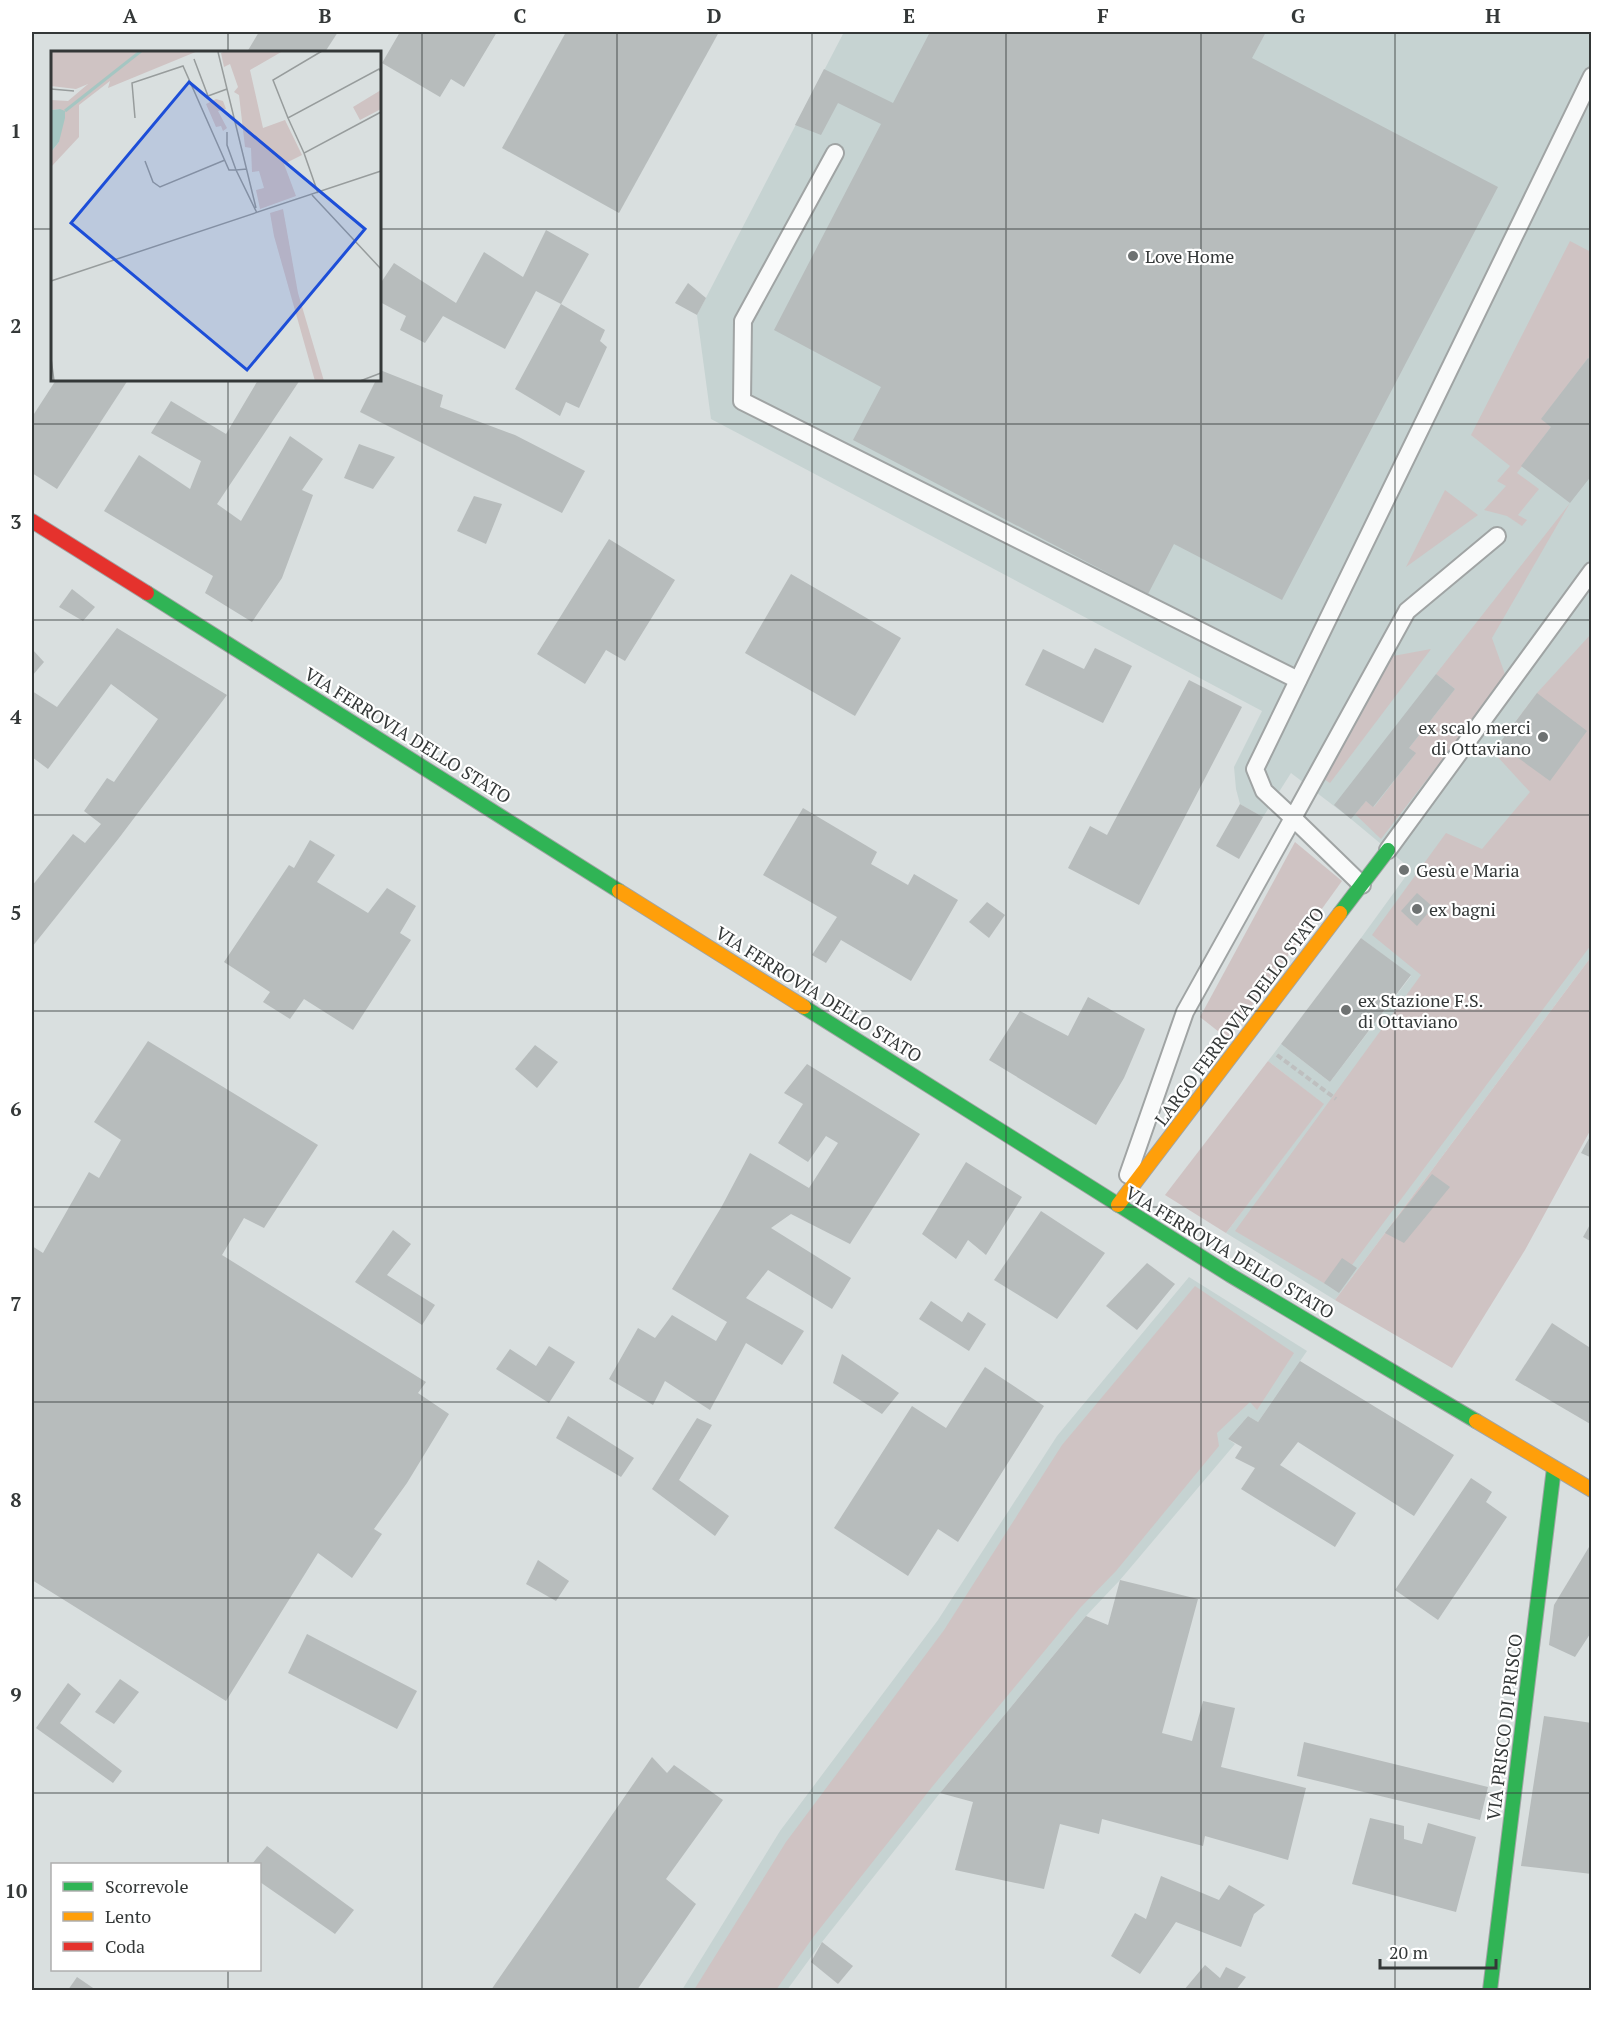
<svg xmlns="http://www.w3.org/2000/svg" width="1623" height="2022" viewBox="0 0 1623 2022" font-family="'PT Serif',serif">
<rect width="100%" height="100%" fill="#d9dfdf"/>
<!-- built -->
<g fill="#c6d3d2">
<polygon points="844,32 1591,32 1591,957 1335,1300 1226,1233 1323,1104 1268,1061 1281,1044 1330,1082 1411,976 1361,938 1411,869 1351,819 1291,773 1263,817 1240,804 1236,789 1234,767 1262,711 711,419 697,315"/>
<polygon points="1189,1277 1307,1351 1258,1422 1248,1416 1228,1439 1235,1444 1120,1580 1086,1616 940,1793 822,1942 787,1990 682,1990 780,1831 938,1620 1057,1436"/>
</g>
<!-- green -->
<g fill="#cfc3c3">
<polygon points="1570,241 1591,252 1591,360 1588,358 1542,419 1551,427 1517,473 1539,489 1518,515 1527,520 1522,526 1507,516 1484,510 1506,486 1497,481 1510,466 1471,435"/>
<polygon points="1445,490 1478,515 1406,567"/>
<polygon points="1570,503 1492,638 1506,677 1381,839 1355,814 1366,801 1374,807 1415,754 1409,748 1455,689 1436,674"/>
<polygon points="1591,634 1591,945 1334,1289 1235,1231 1421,975 1372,935 1446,833 1482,849 1530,792 1495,754 1499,744 1537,693"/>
<polygon points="1431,649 1330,783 1322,778 1393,656"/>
<polygon points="1295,842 1342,881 1228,1039 1200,1017"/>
<polygon points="1591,957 1591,1129 1525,1250 1452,1368 1335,1300"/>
<polygon points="1268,1061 1324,1104 1226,1233 1165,1195"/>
<polygon points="1195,1286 1294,1353 1257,1410 1250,1402 1217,1433 1219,1446 1116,1571 1080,1608 932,1787 814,1936 776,1990 694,1990 786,1842 944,1630 1062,1445"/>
</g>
<!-- building -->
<g fill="#b7bcbc">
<polygon points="259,32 338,32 325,52 247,52"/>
<polygon points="400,32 497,32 464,87 451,79 440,97 382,63"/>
<polygon points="566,32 719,32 619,213 502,148"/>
<polygon points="930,32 1266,32 1252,58 1498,187 1282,600 1174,544 1148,594 853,440 881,387 774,330 881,124 838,103 821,135 795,125 824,69 893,103"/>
<polygon points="546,230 589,254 561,304 536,291 505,349 443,316 425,343 400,330 406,316 380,302 380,284 394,263 456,303 484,252 523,277"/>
<polygon points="688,283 706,298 697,315 675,303"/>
<polygon points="561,304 605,330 600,341 607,347 579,408 566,402 560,416 515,389"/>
<polygon points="1588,358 1592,360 1592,475 1570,503 1521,466 1551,427 1541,419"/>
<polygon points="380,370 443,395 440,407 515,435 585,471 562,513 360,412 376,380 380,380"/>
<polygon points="56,380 128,380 57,489 32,473 32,417"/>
<polygon points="258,380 300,380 217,504 241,521 290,436 323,459 302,490 313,495 282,578 252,622 205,593 213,576 104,511 139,455 190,489 201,461 151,433 171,401 226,434"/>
<polygon points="359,444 395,457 373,489 344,478"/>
<polygon points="474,496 502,504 486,544 457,531"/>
<polygon points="609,539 675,580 625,661 606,650 585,684 537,654"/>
<polygon points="791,574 901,638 855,716 745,653"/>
<polygon points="72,589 95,607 83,621 59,607"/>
<polygon points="117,628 227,695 119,838 32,947 32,886 73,834 85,843 101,824 84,811 107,778 114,782 158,719 111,684 48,769 32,757 32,691 57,707"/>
<polygon points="1095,648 1132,666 1103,723 1025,685 1043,649 1084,669"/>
<polygon points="32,649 44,662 32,676"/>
<polygon points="1436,674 1455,689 1409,748 1416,753 1373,807 1366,801 1351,819 1334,805"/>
<polygon points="1189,680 1242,707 1139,905 1068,868 1090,826 1107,835"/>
<polygon points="1537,693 1587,731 1550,781 1499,744"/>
<polygon points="1240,804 1263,817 1239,859 1216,846"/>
<polygon points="803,808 877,852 871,864 908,885 914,874 958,900 911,981 841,940 826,963 812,955 837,917 763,875"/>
<polygon points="310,840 335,855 317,882 368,913 387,888 416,906 400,933 411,940 353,1030 304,999 290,1019 263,1002 270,992 224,962 289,865 294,868"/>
<polygon points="1417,893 1433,907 1417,926 1401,911"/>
<polygon points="987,902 1005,915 989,938 969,922"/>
<polygon points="1361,938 1411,975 1330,1082 1281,1044"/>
<polygon points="1088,997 1145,1029 1124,1078 1096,1125 989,1060 1020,1011 1068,1036"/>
<polygon points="148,1041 318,1145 264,1228 244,1218 222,1255 426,1382 418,1393 449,1414 407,1483 374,1529 382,1534 352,1578 318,1553 226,1701 32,1580 32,1246 43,1253 89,1172 99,1178 121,1140 94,1122"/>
<polygon points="535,1045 558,1062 537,1088 515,1069"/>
<polygon points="807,1064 920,1134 850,1244 791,1214 771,1228 851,1278 832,1309 768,1270 746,1298 804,1331 782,1365 746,1343 710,1410 665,1381 653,1405 609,1379 638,1328 655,1338 672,1315 716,1341 727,1322 672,1289 722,1206 750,1153 809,1188 838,1143 826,1136 808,1162 778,1143 803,1104 784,1093"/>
<polygon points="1592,1133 1592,1158 1581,1153"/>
<polygon points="966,1162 1022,1197 986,1255 968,1240 956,1259 922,1234"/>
<polygon points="1432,1174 1450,1187 1404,1243 1385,1233"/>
<polygon points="1041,1211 1105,1253 1057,1319 994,1280"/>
<polygon points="1592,1221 1592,1242 1583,1237"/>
<polygon points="393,1230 411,1244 387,1275 435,1305 422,1325 355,1282"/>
<polygon points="1342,1258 1357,1268 1339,1293 1324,1283"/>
<polygon points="1147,1263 1175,1284 1137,1330 1106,1306"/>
<polygon points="931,1301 962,1322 968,1312 986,1324 969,1351 919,1319"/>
<polygon points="1552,1323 1592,1349 1592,1425 1515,1380"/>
<polygon points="549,1346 575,1362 549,1403 496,1369 510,1349 536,1366"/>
<polygon points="842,1354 899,1393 882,1414 833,1383"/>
<polygon points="1300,1361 1454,1455 1414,1516 1298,1442 1280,1465 1356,1513 1335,1547 1241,1489 1255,1468 1235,1458 1242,1447 1228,1439 1248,1416 1258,1422"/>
<polygon points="985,1367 1044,1406 958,1542 938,1529 908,1576 834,1528 912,1406 946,1428"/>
<polygon points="568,1416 634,1458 621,1477 556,1438"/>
<polygon points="697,1418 712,1425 679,1480 729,1516 715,1536 652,1489"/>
<polygon points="1471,1478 1492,1492 1486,1502 1507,1517 1438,1620 1395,1590"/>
<polygon points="1592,1542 1592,1631 1575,1657 1549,1645 1554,1605"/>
<polygon points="538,1560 569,1581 556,1601 526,1584"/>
<polygon points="1120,1580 1198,1599 1162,1733 1192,1741 1203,1701 1235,1708 1221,1767 1306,1788 1288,1860 1205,1836 1203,1846 1102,1819 1099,1834 1060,1824 1044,1889 955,1870 973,1802 940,1793 1086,1616 1108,1625"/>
<polygon points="307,1634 417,1691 397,1729 288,1673"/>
<polygon points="120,1679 139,1692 114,1724 95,1712"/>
<polygon points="68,1683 81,1694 60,1723 122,1771 113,1783 36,1728"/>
<polygon points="1544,1716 1592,1723 1592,1874 1521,1866"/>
<polygon points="1304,1742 1488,1787 1480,1820 1297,1776"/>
<polygon points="652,1757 667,1773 674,1765 723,1800 666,1879 696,1904 637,1990 491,1990"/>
<polygon points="1370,1818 1404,1826 1404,1839 1422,1844 1428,1823 1476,1837 1456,1912 1352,1884"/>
<polygon points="267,1846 354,1910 335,1934 260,1882 260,1864 252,1864"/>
<polygon points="1161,1876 1219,1900 1229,1885 1265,1905 1254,1914 1241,1947 1176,1922 1140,1974 1111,1956 1135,1913 1146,1919"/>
<polygon points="822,1942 853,1966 838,1984 811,1962"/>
<polygon points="1205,1965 1220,1978 1226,1967 1246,1977 1236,1990 1184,1990"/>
<polygon points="77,1977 96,1990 68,1990"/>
</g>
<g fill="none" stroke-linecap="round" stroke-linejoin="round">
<defs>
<g id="lane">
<polyline points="835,153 743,321 742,401 1298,680"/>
<polyline points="1388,850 1592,571"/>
<polyline points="1362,885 1293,818 1407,611 1497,536"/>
<polyline points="1128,1175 1185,1012 1293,818 1264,791 1255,769 1592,76"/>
</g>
<g id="fast">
<polyline points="147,593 619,891"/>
<polyline points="1340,913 1388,850"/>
<polyline points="804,1007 1230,1275 1476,1421"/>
<polyline points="1490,1990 1554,1468"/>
</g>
<g id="slow">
<polyline points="619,891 804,1007"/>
<polyline points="1118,1205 1340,913"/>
<polyline points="1476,1421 1592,1490"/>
</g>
<polyline id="jam" points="32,521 147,593"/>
</defs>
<!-- lane casing -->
<use href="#lane" stroke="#a0a4a4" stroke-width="20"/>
<!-- fast casing -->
<use href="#fast" stroke="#a0a4a4" stroke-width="16"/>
<!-- slow casing -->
<use href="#slow" stroke="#a0a4a4" stroke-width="16"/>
<!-- jam casing -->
<use href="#jam" stroke="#a0a4a4" stroke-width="16"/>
<!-- path -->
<polyline stroke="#bebfbf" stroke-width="4" stroke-dasharray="6 3" stroke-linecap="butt" points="1277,1055 1336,1099"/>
<!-- lane -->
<use href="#lane" stroke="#f9fafa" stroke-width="16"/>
<!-- fast -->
<use href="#fast" stroke="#30b455" stroke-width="14"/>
<!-- slow -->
<use href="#slow" stroke="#ff9f0a" stroke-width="14"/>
<!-- jam -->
<use href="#jam" stroke="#e5322d" stroke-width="14"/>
</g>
<!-- grid -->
<path fill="none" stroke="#343838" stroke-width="1.5" stroke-opacity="0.55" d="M228,32V52M422,32V1990M617,32V1990M812,32V1990M1006,32V1990M1201,32V1990M1395,32V1990M32,229H52M380,229H1592M228,380V1864M32,424H1592M32,620H1592M32,815H1592M32,1011H1592M32,1207H1592M32,1402H1592M32,1598H1592M32,1793H1592M228,1970V1990"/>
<!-- markers -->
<g fill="#6e7272" stroke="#fff" stroke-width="2">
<circle cx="1133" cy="256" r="6"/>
<circle cx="1543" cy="737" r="6"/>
<circle cx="1404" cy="870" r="6"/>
<circle cx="1417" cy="909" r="6"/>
<circle cx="1346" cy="1010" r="6"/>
</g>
<g text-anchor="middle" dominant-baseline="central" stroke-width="4.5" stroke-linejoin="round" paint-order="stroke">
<!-- poi labels -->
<g font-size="18" fill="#343838" stroke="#fff" text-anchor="start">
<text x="1145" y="256">Love Home</text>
<text x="1531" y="727" text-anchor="end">ex scalo merci<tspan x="1531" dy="21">di Ottaviano</tspan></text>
<text x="1416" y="870">Gesù e Maria</text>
<text x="1429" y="909">ex bagni</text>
<text x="1358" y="1000">ex Stazione F.S.<tspan x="1358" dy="21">di Ottaviano</tspan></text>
</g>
<!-- street labels -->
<g font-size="18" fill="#343838" stroke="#fff">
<text transform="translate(408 735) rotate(32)">VIA FERROVIA DELLO STATO</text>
<text transform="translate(819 994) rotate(32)">VIA FERROVIA DELLO STATO</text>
<text transform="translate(1239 1016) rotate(-53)">LARGO FERROVIA DELLO STATO</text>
<text transform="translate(1230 1252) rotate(31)">VIA FERROVIA DELLO STATO</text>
<text transform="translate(1504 1727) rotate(-83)">VIA PRISCO DI PRISCO</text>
</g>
</g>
<!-- overview -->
<g transform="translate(51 51)">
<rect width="330" height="330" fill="#d9dfdf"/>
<path d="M0,0H147L57,37L59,30L28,54V86L0,116V101L8,91L9,58L0,59V49L17,50L37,33L25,38L0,35ZM174,0H232L199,19L212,77L234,69L251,104L233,113L245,145L209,158L205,139L213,137L208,120L201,121L200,97L194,96L188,44L183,41L187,36L179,13L173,16L170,2ZM330,39V58L309,69L302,56ZM165,48L172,50L175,58L167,60L176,77L172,80L170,75L165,76L155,53ZM232,158L247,242L273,330H264L223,185L219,162Z" fill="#cfc3c3"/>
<path d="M9,58L14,60V67L8,91L0,101V59Z" fill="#a5c6c2"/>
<path fill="none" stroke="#a5c6c2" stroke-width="3" d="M14,60L90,0"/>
<path fill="none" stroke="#979c9c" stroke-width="1.5" d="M271,0L222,29L237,67L328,18L330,21M167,1L205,157M143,8L157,45L176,38M0,38L23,40M84,67L81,32L132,15L178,119H185L206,162M237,67L253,102M176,81V94L185,119L196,118M94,110L102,131L109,136L174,109M267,142L253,102L330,61M261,144L330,218M0,230L330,120M0,307L3,330M309,330L330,322"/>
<path fill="#1d4ed8" fill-opacity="0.15" stroke="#1d4ed8" stroke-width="3" d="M138,31L314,178L196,319L20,172Z"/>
<rect width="330" height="330" fill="none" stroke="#343838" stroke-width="3"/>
</g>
<!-- border -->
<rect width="1623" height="2022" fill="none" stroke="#ffffff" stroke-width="66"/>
<!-- legend -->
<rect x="51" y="1863" width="210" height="108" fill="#ffffff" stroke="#aeafaf" stroke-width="1.5"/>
<rect x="63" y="1882" width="30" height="9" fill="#30b455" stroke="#aeafaf" stroke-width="1.5"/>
<text x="105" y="1893" font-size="18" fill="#343838">Scorrevole</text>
<rect x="63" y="1912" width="30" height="9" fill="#ff9f0a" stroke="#aeafaf" stroke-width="1.5"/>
<text x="105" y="1923" font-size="18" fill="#343838">Lento</text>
<rect x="63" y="1942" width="30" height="9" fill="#e5322d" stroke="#aeafaf" stroke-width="1.5"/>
<text x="105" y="1953" font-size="18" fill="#343838">Coda</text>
<!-- scale -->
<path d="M1380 1959v9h116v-9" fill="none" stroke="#343838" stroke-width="3"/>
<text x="1389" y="1959" font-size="18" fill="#343838" stroke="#ffffff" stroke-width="4.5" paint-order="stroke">20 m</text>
<rect x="33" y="33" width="1557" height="1956" fill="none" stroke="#343838" stroke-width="2"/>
<g font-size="20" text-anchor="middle" font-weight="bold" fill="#343838">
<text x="130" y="23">A</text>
<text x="325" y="23">B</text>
<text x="520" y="23">C</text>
<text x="714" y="23">D</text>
<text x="909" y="23">E</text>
<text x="1103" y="23">F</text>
<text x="1298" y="23">G</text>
<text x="1493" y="23">H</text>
<text x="16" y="138">1</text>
<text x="16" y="333">2</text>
<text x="16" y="529">3</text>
<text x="16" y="724">4</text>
<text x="16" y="920">5</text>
<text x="16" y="1116">6</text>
<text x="16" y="1311">7</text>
<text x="16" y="1507">8</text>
<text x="16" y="1702">9</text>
<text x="16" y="1898">10</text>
</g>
</svg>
